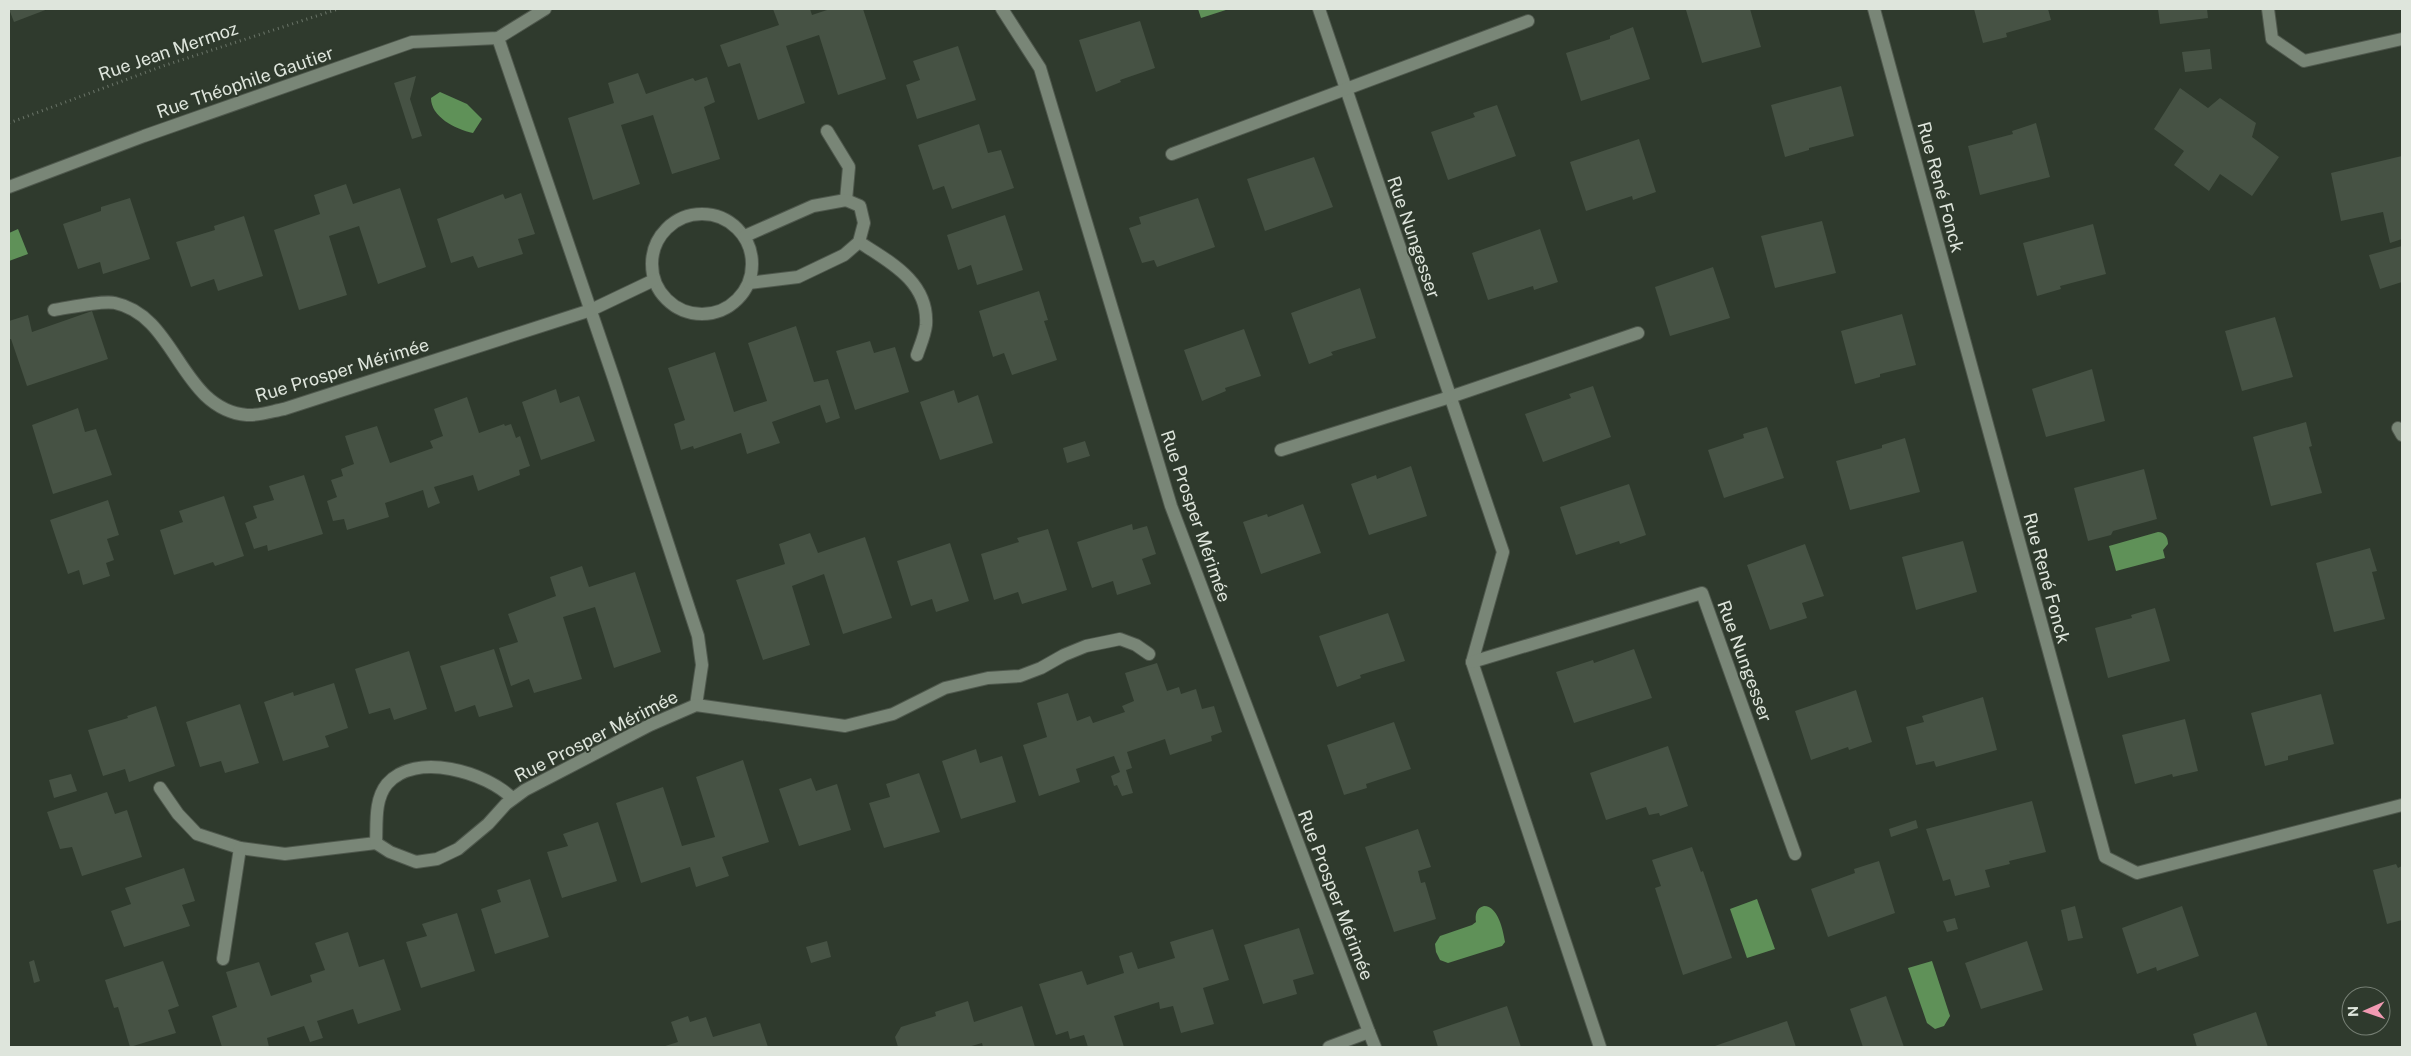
<svg xmlns="http://www.w3.org/2000/svg" width="2411" height="1056" viewBox="0 0 2411 1056" font-family="'Public Sans',sans-serif">
<rect width="100%" height="100%" fill="#2f3a2d"/>
<!-- water -->
<g fill="#5f9158">
<polygon points="1198,9 1229,9 1201,18"/>
<path d="M440,92L467,104L482,119L473,133C455,129 431,117 431,98Z"/>
<polygon points="18,229 28,254 9,261 9,233"/>
<path d="M2158,532C2165,532 2168,538 2168,544L2163,550L2165,558L2116,571L2109,546Z"/>
<polygon points="1757,899 1775,949 1747,958 1730,909"/>
<path d="M1484,906C1498,906 1503,930 1505,942L1502,946L1448,963L1440,960L1436,952L1435,944L1440,936L1472,925L1476,922C1475,915 1476,908 1484,906Z"/>
<polygon points="1932,961 1950,1016 1944,1026 1935,1029 1927,1023 1908,968"/>
</g>
<!-- building -->
<g fill="#465244">
<polygon points="9,9 48,9 14,22"/>
<polygon points="773,9 810,9 812,15 830,9 863,9 886,79 838,95 819,35 786,46 805,103 758,120 740,63 728,67 720,45 779,25"/>
<polygon points="1693,9 1750,9 1761,47 1702,63 1686,10"/>
<polygon points="1974,9 2048,9 2051,20 2006,33 2007,37 1983,43"/>
<polygon points="2158,9 2207,9 2208,18 2160,24"/>
<polygon points="1140,21 1155,68 1120,80 1121,82 1096,92 1079,40"/>
<polygon points="1633,27 1650,79 1581,101 1566,53 1610,39 1610,36"/>
<polygon points="958,46 976,100 917,119 906,85 920,80 913,61"/>
<polygon points="2210,49 2212,69 2185,72 2182,52"/>
<polygon points="638,73 646,94 693,78 695,81 707,77 715,102 704,107 720,159 672,174 653,115 621,125 640,184 593,200 568,118 614,103 608,83"/>
<polygon points="416,76 410,99 422,136 412,139 394,83"/>
<polygon points="1841,86 1854,136 1809,148 1809,150 1785,157 1771,105"/>
<polygon points="2180,88 2208,108 2220,98 2256,123 2252,137 2279,157 2252,196 2220,174 2209,191 2174,165 2184,151 2154,129"/>
<polygon points="1497,105 1516,156 1448,180 1431,132 1475,117 1473,113"/>
<polygon points="2036,123 2050,177 1980,195 1968,146 2013,134 2012,131"/>
<polygon points="979,124 988,153 1001,150 1014,188 952,209 944,186 933,190 918,145"/>
<polygon points="1639,139 1656,192 1633,200 1632,196 1586,211 1570,162"/>
<polygon points="2402,156 2402,239 2390,243 2383,212 2341,221 2331,173"/>
<polygon points="1314,157 1333,207 1265,231 1247,179"/>
<polygon points="346,184 353,204 400,188 426,267 378,284 359,226 329,236 347,295 299,310 274,230 320,214 314,195"/>
<polygon points="521,193 535,234 518,239 523,254 478,268 473,256 451,263 437,219 503,194 505,199"/>
<polygon points="130,198 150,259 103,274 100,262 78,269 63,224 101,211 101,207"/>
<polygon points="1198,198 1215,247 1157,267 1154,260 1142,263 1129,228 1141,224 1139,217"/>
<polygon points="1005,215 1023,270 977,285 971,265 958,270 947,235"/>
<polygon points="244,216 263,276 218,291 214,279 191,287 176,242 215,230 214,226"/>
<polygon points="1822,221 1836,273 1775,288 1761,236"/>
<polygon points="2093,224 2106,274 2060,286 2061,289 2037,296 2023,243"/>
<polygon points="1540,229 1558,282 1534,290 1533,286 1488,300 1472,253"/>
<polygon points="2402,246 2402,282 2380,289 2369,255"/>
<polygon points="1713,267 1730,318 1670,336 1655,287"/>
<polygon points="1360,288 1376,338 1331,352 1333,355 1309,364 1291,313"/>
<polygon points="1039,291 1048,320 1044,321 1057,360 1012,375 1004,353 993,357 979,311"/>
<polygon points="92,311 108,359 27,386 11,339 9,339 9,321 28,315 32,332"/>
<polygon points="1902,314 1916,365 1880,374 1880,377 1855,384 1841,331"/>
<polygon points="2275,317 2293,377 2242,391 2225,331"/>
<polygon points="796,326 814,382 828,379 840,418 826,423 820,405 772,422 780,443 747,454 741,433 694,449 693,446 681,450 674,424 685,420 668,368 715,352 734,412 751,406 767,401 748,343"/>
<polygon points="1244,329 1261,376 1225,388 1226,391 1202,401 1184,350"/>
<polygon points="870,341 874,353 895,347 909,392 855,410 836,351"/>
<polygon points="2092,369 2105,421 2046,437 2032,389"/>
<polygon points="1593,386 1611,437 1543,462 1525,414 1571,398 1569,394"/>
<polygon points="556,389 560,403 579,396 595,441 541,460 522,402"/>
<polygon points="954,390 958,403 978,395 993,443 940,460 920,402"/>
<polygon points="467,397 479,433 504,424 505,426 511,424 516,438 520,436 530,466 519,470 520,475 478,491 473,475 434,487 440,503 428,508 423,490 385,503 389,517 347,530 344,519 333,521 327,501 337,497 331,480 343,476 341,469 354,464 345,436 377,426 390,463 433,448 430,441 443,436 434,409"/>
<polygon points="78,408 85,432 96,429 112,475 53,494 32,425"/>
<polygon points="2306,422 2312,446 2309,447 2322,493 2271,506 2253,437"/>
<polygon points="1767,427 1784,478 1724,498 1708,450 1744,438 1743,434"/>
<polygon points="1905,438 1920,492 1850,510 1836,461 1882,448 1882,445"/>
<polygon points="1085,441 1090,456 1067,463 1063,448"/>
<polygon points="1411,466 1427,516 1369,535 1351,484 1376,475 1377,479"/>
<polygon points="2144,469 2157,519 2113,531 2111,535 2088,541 2074,488"/>
<polygon points="304,475 323,534 268,551 267,545 254,549 245,523 257,518 253,506 274,500 269,486"/>
<polygon points="1629,484 1646,535 1620,544 1619,541 1576,555 1560,507"/>
<polygon points="224,496 244,556 215,566 213,562 174,575 160,530 183,522 179,511"/>
<polygon points="108,500 119,535 107,539 114,560 106,563 110,576 83,585 79,570 68,574 50,520"/>
<polygon points="1303,504 1321,553 1261,574 1243,522 1267,514 1268,517"/>
<polygon points="1132,524 1133,530 1147,526 1156,554 1142,559 1151,584 1117,595 1113,581 1092,588 1077,542"/>
<polygon points="1048,529 1067,590 1022,604 1018,592 994,600 981,554 1019,542 1017,538"/>
<polygon points="810,533 818,553 865,537 892,618 843,634 824,574 792,586 810,645 763,660 736,580 785,564 779,544"/>
<polygon points="1963,541 1977,592 1916,610 1902,557"/>
<polygon points="950,543 969,601 936,612 932,599 911,606 897,561"/>
<polygon points="1805,544 1824,596 1802,603 1807,618 1770,630 1747,565"/>
<polygon points="2370,548 2377,571 2372,572 2385,619 2334,632 2316,563"/>
<polygon points="582,566 589,587 635,572 661,652 614,668 595,607 563,617 582,679 534,693 529,679 511,686 499,648 518,642 508,614 556,596 550,577"/>
<polygon points="2155,608 2170,661 2108,678 2095,628 2132,618 2131,615"/>
<polygon points="1388,613 1405,661 1360,675 1361,678 1337,687 1319,636"/>
<polygon points="494,649 513,707 479,717 475,705 455,712 440,666"/>
<polygon points="1634,649 1652,698 1574,723 1556,672 1593,660 1594,663"/>
<polygon points="409,651 427,709 394,720 390,708 369,714 355,669"/>
<polygon points="1157,663 1167,691 1179,687 1181,694 1196,689 1202,709 1214,706 1222,732 1211,736 1212,741 1170,755 1165,739 1127,752 1132,768 1126,770 1133,793 1122,796 1117,785 1114,786 1111,776 1120,772 1114,756 1076,769 1080,782 1039,796 1023,745 1047,737 1037,703 1068,693 1077,721 1090,716 1093,723 1125,712 1122,706 1134,701 1125,673"/>
<polygon points="334,683 348,728 325,736 329,747 283,761 264,702 293,692 294,696"/>
<polygon points="1856,690 1872,742 1849,750 1848,747 1811,760 1795,711"/>
<polygon points="2321,694 2334,744 2288,756 2288,760 2265,766 2251,713"/>
<polygon points="1983,697 1997,750 1936,767 1934,761 1916,765 1906,727 1924,722 1922,716"/>
<polygon points="240,704 259,763 225,773 221,761 200,767 186,722"/>
<polygon points="156,706 175,766 129,782 125,769 103,776 88,730 128,718 127,716"/>
<polygon points="2185,719 2198,771 2173,777 2172,774 2135,784 2122,735"/>
<polygon points="1394,722 1411,769 1366,784 1367,788 1344,795 1327,745"/>
<polygon points="1668,746 1688,806 1660,816 1659,813 1649,815 1646,807 1606,820 1590,773"/>
<polygon points="976,749 980,763 1002,756 1016,802 961,819 942,761"/>
<polygon points="743,760 769,842 722,857 729,876 696,887 690,867 641,883 616,803 663,787 682,846 715,837 696,777"/>
<polygon points="919,773 940,832 884,848 869,803 890,797 886,784"/>
<polygon points="71,774 77,791 54,798 49,780"/>
<polygon points="811,778 816,791 837,784 851,830 799,846 779,789"/>
<polygon points="107,792 115,814 127,810 142,857 82,876 72,847 60,849 47,812"/>
<polygon points="2032,801 2046,852 2009,861 2010,864 1985,870 1990,887 1955,896 1950,879 1943,881 1926,829"/>
<polygon points="1916,820 1918,828 1891,837 1889,829"/>
<polygon points="598,822 617,881 562,898 547,852 568,846 563,834"/>
<polygon points="1418,829 1431,867 1418,871 1421,883 1425,882 1436,919 1394,932 1365,847"/>
<polygon points="1692,847 1701,872 1703,871 1732,958 1683,975 1655,888 1661,886 1652,860"/>
<polygon points="1879,861 1895,913 1828,937 1811,889 1855,873 1854,869"/>
<polygon points="2396,864 2398,868 2402,866 2402,920 2387,924 2373,870"/>
<polygon points="184,868 195,901 182,905 190,926 124,947 111,911 131,904 125,888"/>
<polygon points="530,879 549,937 495,954 481,909 501,902 497,890"/>
<polygon points="2075,906 2083,938 2068,941 2061,910"/>
<polygon points="2182,906 2199,956 2157,971 2156,967 2137,974 2122,928"/>
<polygon points="457,913 475,971 421,988 406,942 427,936 422,924"/>
<polygon points="1955,918 1958,929 1947,932 1943,921"/>
<polygon points="1299,928 1314,974 1293,980 1297,994 1263,1004 1244,945"/>
<polygon points="1213,929 1229,980 1203,988 1214,1024 1181,1033 1173,1006 1160,1009 1159,1002 1114,1016 1124,1047 1088,1047 1084,1035 1070,1039 1068,1031 1056,1035 1039,984 1082,971 1087,985 1124,973 1119,956 1132,952 1138,969 1175,958 1170,942"/>
<polygon points="348,932 359,967 384,959 401,1010 358,1024 353,1009 317,1021 323,1038 310,1042 304,1026 267,1038 269,1047 222,1047 212,1016 237,1007 226,972 259,962 271,996 312,982 310,975 325,970 315,943"/>
<polygon points="827,941 831,957 811,963 806,947"/>
<polygon points="2027,941 2043,990 1981,1009 1965,963"/>
<polygon points="34,960 40,981 34,983 29,962"/>
<polygon points="163,961 179,1006 168,1010 176,1033 130,1047 118,1007 114,1008 105,980"/>
<polygon points="1886,996 1904,1047 1863,1047 1850,1009"/>
<polygon points="968,1001 974,1022 1022,1006 1035,1047 983,1047 982,1043 968,1047 898,1047 895,1037 901,1027 936,1016 935,1012"/>
<polygon points="1507,1006 1521,1047 1438,1047 1433,1031"/>
<polygon points="2256,1012 2268,1047 2197,1047 2193,1034"/>
<polygon points="688,1016 690,1022 706,1017 713,1037 760,1023 768,1047 662,1047 678,1042 671,1022"/>
<polygon points="1787,1021 1796,1047 1712,1047"/>
</g>
<g fill="none" stroke-linecap="round" stroke-linejoin="round">
<defs>
<g id="minor">
<polyline points="1002,9 1040,68 1171,506 1369,1032"/>
<polyline points="1319,9 1503,552 1472,662 1600,1047"/>
<polyline points="1874,9 2105,857 2137,873 2402,805"/>
<polyline points="2268,9 2272,39 2304,61 2402,39"/>
<polyline points="498,38 614,379 698,636 702,665 696,705"/>
<polyline points="827,131 849,167 846,200"/>
<polyline points="1172,154 1528,21"/>
<polyline points="9,187 144,136 412,42 498,38 545,9"/>
<circle cx="702" cy="264" r="50"/>
<polyline points="745,236 813,206 846,200 860,206 864,223 859,242 844,255 798,277 749,283"/>
<path d="M859,242C890,262 929,282 926,325C925,335 920,346 917,355"/>
<path d="M54,310C68,308 102,300 115,303C177,316 180,409 247,415C258,416 273,411 284,409L591,310L654,280"/>
<polyline points="2398,428 2402,435"/>
<polyline points="1281,450 1450,397 1638,333"/>
<polyline points="1472,662 1702,593 1795,854"/>
<polyline points="160,788 178,814 197,834 240,848 285,854 376,843"/>
<path d="M513,799C487,772 415,751 387,784C374,800 377,824 376,843L390,852L416,862L437,859L458,849L488,824L506,804L525,790L650,725L696,705L845,726L893,714L945,688L988,678L1020,676L1041,668L1064,655L1086,646L1120,639L1136,645L1149,654"/>
<polyline points="223,959 240,848"/>
<polyline points="1329,1047 1369,1032 1375,1047"/>
</g>
</defs>
<!-- minor casing -->
<use href="#minor" stroke="#4f584d" stroke-width="14"/>
<!-- path -->
<polyline stroke="#6a7468" stroke-width="3" stroke-dasharray="1 4" stroke-linecap="butt" points="9,123 163,66 338,9"/>
<!-- minor -->
<use href="#minor" stroke="#798677" stroke-width="12"/>
</g>
<g text-anchor="middle" dominant-baseline="central" stroke-width="4" stroke-linejoin="round" paint-order="stroke">
<!-- street labels -->
<g font-size="18" fill="#dee5dc" stroke="#2f3a2d">
<text transform="translate(168 51) rotate(-19)">Rue Jean Mermoz</text>
<text transform="translate(245 82) rotate(-19)">Rue Théophile Gautier</text>
<text transform="translate(1941 187) rotate(75)">Rue René Fonck</text>
<text transform="translate(1414 237) rotate(71)">Rue Nungesser</text>
<text transform="translate(342 370) rotate(-17)">Rue Prosper Mérimée</text>
<text transform="translate(1196 516) rotate(71)">Rue Prosper Mérimée</text>
<text transform="translate(2047 578) rotate(75)">Rue René Fonck</text>
<text transform="translate(1745 661) rotate(70)">Rue Nungesser</text>
<text transform="translate(596 736) rotate(-27)">Rue Prosper Mérimée</text>
<text transform="translate(1336 895) rotate(69)">Rue Prosper Mérimée</text>
</g>
</g>
<!-- border -->
<rect width="2411" height="1056" fill="none" stroke="#dee5dc" stroke-width="20"/>
<!-- north arrow -->
<g transform="translate(2366 1011) rotate(268)"><circle r="24" fill="#2f3a2d" stroke="#757e73"/>
<path d="M0-4L9 19L0 12L-9 19Z" fill="#f19ab2"/>
<text y="-8" font-size="14" font-weight="bold" text-anchor="middle" fill="#dee5dc">N</text>
</g>
</svg>
